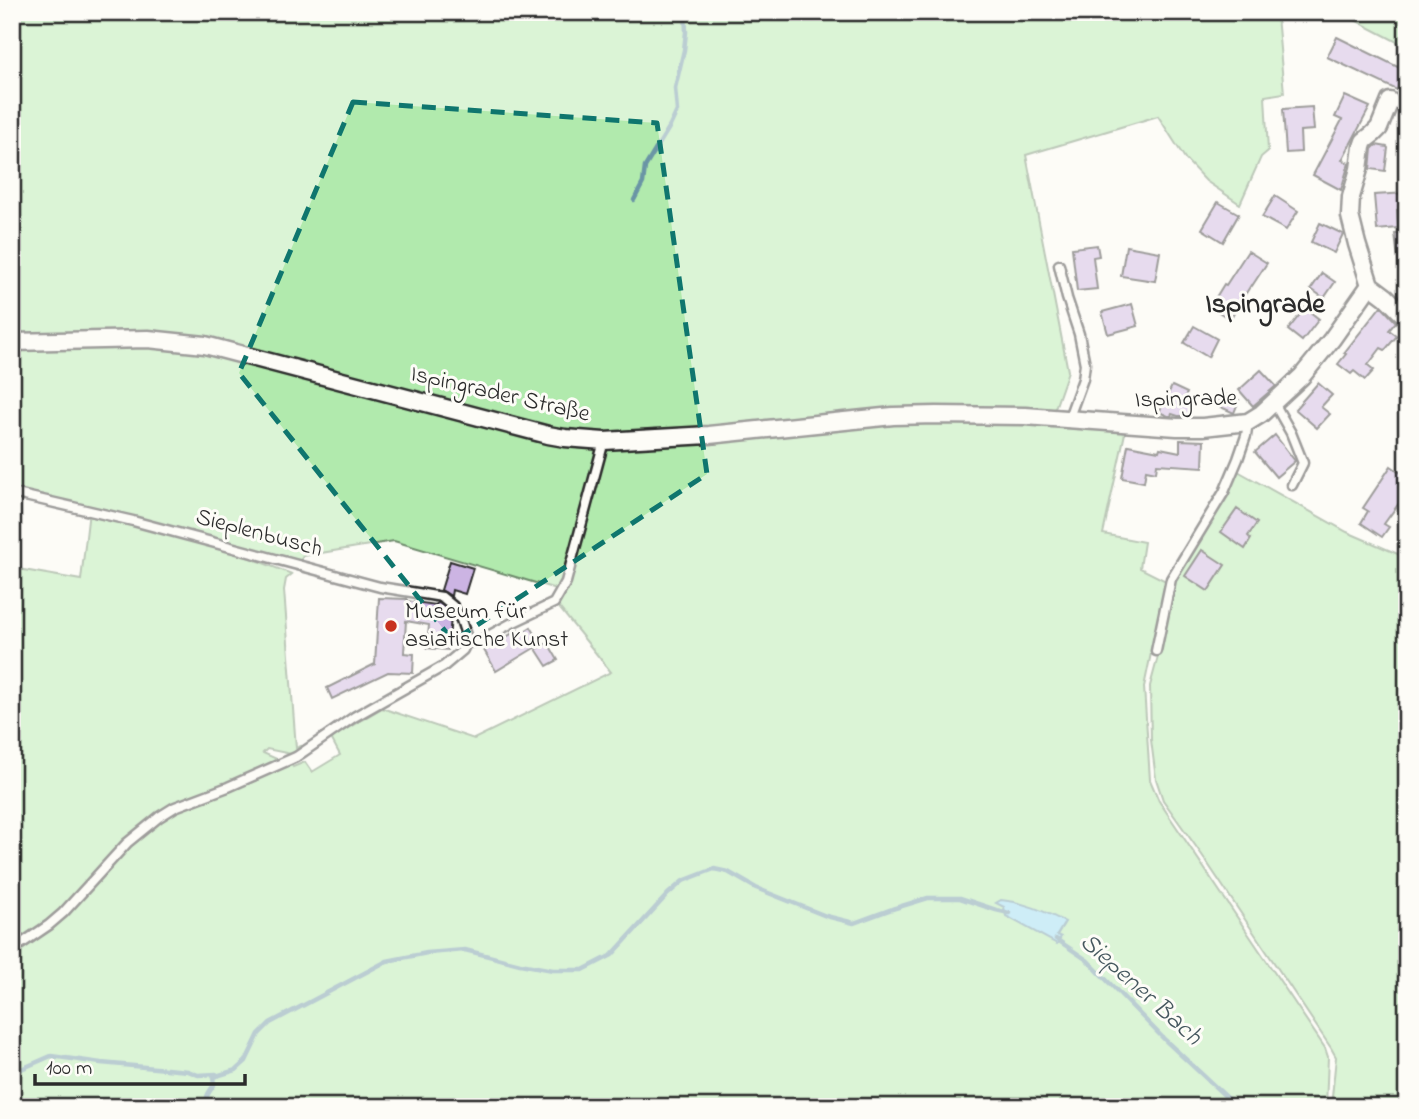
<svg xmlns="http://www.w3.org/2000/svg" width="1419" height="1119" viewBox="0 0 1419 1119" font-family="'Indie Flower',sans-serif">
<rect width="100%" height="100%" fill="#fdfcf7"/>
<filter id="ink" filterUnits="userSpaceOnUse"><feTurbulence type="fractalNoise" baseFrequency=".0143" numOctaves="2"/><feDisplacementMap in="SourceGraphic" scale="14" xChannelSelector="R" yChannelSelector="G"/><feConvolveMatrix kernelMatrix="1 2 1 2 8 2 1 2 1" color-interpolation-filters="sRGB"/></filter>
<g filter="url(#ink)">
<!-- green -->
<g fill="#b1eaad" stroke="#6e8a6c" stroke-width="2">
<polygon points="12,12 1407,12 1407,47 1355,20 1277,16 1284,93 1265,96 1268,151 1261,157 1240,204 1206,181 1186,160 1158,116 1026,155 1068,371 1053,414 799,422 565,436 207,343 12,339"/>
<polygon points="12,345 202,346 600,443 563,578 556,589 394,541 303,556 299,563 12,489"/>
<polygon points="893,418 1107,425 1125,433 1103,534 1144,542 1140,568 1166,581 1144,687 1150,780 1159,801 1325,1048 1328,1057 1326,1107 12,1107 12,954 69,912 86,895 110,864 146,830 178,809 290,762 293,767 305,762 312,772 340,755 332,740 333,737 382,708 474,739 611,672 557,605 607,443"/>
<polygon points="1236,470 1347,532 1407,558 1407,1107 1331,1107 1336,1057 1331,1048 1202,855 1163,800 1156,779 1151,740 1150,686 1160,649 1173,580"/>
<polygon points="89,511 216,545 292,574 286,579 284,590 296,748 301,746 302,748 291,754 267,749 263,753 279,760 278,761 157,814 124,840 68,902 47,922 12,946 12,568 81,580"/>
</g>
<!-- water -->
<path fill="#94dcf6" stroke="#6a95a5" stroke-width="2" d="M1001,900C1024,902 1044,911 1065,922L1057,935L1061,937L1057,944L1006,916L1004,907L996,903Z"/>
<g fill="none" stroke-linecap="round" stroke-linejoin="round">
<!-- stream -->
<g stroke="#6a95a5" stroke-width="4.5">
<polyline points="634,200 643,183 645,167 670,126 677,111 675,88 684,50 686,32 685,12"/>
<polyline points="1056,939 1087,960 1165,1040 1237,1107"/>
<polyline points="12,1073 51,1056 101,1063 188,1071 198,1075 216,1074"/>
<path d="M207,1107C206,1095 207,1095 214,1085L213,1077L236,1070L246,1061L259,1034L270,1023L387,961L427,953L465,950L520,964L553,970H583L612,955L668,894L683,881L714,869L728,872L756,888L826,916L854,923L892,909L928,898H960L996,910L1009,913"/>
</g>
</g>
<!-- building -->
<g fill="#ccb4e3" stroke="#2b2b2b" stroke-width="2">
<polygon points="1337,37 1406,71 1397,90 1327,57"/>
<polygon points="1345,96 1370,107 1342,160 1349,163 1341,190 1313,175 1342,120 1335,117"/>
<polygon points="1312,107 1314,130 1300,131 1301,152 1286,153 1283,109"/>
<polygon points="1376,145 1387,147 1388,148 1385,171 1370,169 1372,149"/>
<polygon points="1407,193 1407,209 1397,210 1398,228 1377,230 1374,195"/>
<polygon points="1275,196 1298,211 1286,230 1262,217"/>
<polygon points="1218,202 1239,214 1223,242 1202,229"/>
<polygon points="1320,223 1343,234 1334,253 1311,242"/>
<polygon points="1407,233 1407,267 1399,268 1395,234"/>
<polygon points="1097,245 1099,256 1093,257 1097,289 1077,291 1072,248"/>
<polygon points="1126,246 1160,252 1155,281 1121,276"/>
<polygon points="1248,251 1267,263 1252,286 1251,285 1230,319 1210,307 1224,284 1226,285"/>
<polygon points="1322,273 1335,282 1324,298 1311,289"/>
<polygon points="1132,304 1138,326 1108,334 1102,312"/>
<polygon points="1381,306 1396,322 1389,330 1397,336 1385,350 1381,348 1368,365 1374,370 1365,380 1354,371 1351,374 1338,364 1346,354 1344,353"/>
<polygon points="1305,308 1319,319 1302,341 1288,330"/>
<polygon points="1194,326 1217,339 1208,357 1184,343"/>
<polygon points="1261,370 1276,386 1253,406 1239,390"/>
<polygon points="1318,383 1332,395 1321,407 1330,414 1317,428 1295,409"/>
<polygon points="1172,386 1187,393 1185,397 1195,402 1188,416 1178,416 1172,414 1171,416 1168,416 1159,412"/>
<polygon points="1221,393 1239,400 1234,413 1216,405"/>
<polygon points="1275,435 1295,461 1276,477 1255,452"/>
<polygon points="1180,440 1204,441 1203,467 1157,464 1156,472 1146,470 1144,482 1122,478 1128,445 1159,451 1160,448 1180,452"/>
<polygon points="1391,466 1407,477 1407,492 1384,524 1389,527 1382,537 1361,523 1368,511 1363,508"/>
<polygon points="1237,509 1257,523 1248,536 1251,539 1245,549 1221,532"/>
<polygon points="1202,550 1225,565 1208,591 1185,576"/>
<polygon points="450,561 473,568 465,594 452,590 451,596 441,590"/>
<polygon points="379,598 407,599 407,601 436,605 437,603 439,603 448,610 448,614 451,617 448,650 427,648 429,625 406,621 404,653 414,654 413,673 388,672 332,699 327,688 375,664"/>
<polygon points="531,627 541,644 496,671 484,650 518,630 520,634"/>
<polygon points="548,643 558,660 547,666 536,649"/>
</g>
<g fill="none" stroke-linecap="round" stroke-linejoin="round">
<defs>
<g id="service">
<polyline points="1059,265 1067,298 1079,334 1085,364 1083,379 1068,420"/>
<polyline points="1274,403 1291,433 1303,463 1292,485"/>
<polyline points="12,493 133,521 380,587 442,597 453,606 461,620 466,635 466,643"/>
<polyline points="466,643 479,641 512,623 554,603 566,582 604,441"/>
<polyline points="1156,651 1171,579 1224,492 1238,459 1246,436 1248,422"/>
<polyline points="12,950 49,925 63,913 127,843 159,817 175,807 228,787 296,757 354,717 444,666 463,650 466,643"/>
</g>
<g id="minor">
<polyline points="1390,101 1379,128 1373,134 1364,141 1362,147 1359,169 1351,197 1350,216 1357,244 1370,285 1386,297 1407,318"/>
<polyline points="12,342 148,339 205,345 548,435 565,438 604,441 709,435 893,416 936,415 1025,416 1177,427 1203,427 1248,422 1261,414 1302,376 1332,339 1370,285"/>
</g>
</defs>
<!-- service casing -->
<use href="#service" stroke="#2b2b2b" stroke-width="13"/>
<!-- minor casing -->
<use href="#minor" stroke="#2b2b2b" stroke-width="21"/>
<!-- service -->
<use href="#service" stroke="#fdfcf7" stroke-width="8"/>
<!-- minor -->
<use href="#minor" stroke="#fdfcf7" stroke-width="16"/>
</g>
</g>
<!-- marked area -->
<path d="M0 0H1419V1119H0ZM353,102L657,123L707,474L453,641L239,373Z" fill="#fdfcf7" fill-opacity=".55" fill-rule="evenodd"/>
<path fill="none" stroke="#0f766e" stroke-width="5" stroke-dasharray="14 9" stroke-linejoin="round" d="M353,102L657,123L707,474L453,641L239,373Z"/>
<!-- markers -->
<circle fill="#c8321e" stroke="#fdfcf7" stroke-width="2.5" cx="391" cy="626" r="7"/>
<g text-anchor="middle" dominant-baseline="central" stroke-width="6" stroke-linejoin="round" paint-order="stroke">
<!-- street labels -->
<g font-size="24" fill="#2b2b2b" stroke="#fdfcf7">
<text transform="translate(500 395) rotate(13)">Ispingrader Straße</text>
<text transform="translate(1186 400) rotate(-1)">Ispingrade</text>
<text transform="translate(259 534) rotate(15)">Sieplenbusch</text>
</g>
<!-- poi labels -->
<g font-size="24" fill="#2b2b2b" stroke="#fdfcf7" text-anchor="start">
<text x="405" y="612">Museum für<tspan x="405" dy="28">asiatische Kunst</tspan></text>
</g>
<!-- water labels -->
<g font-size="26" font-style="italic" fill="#45575e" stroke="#fdfcf7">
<text transform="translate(1140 990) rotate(42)">Siepener Bach</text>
</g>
<!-- quarter labels -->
<g font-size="28" font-weight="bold" fill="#2b2b2b" stroke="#fdfcf7">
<text x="1265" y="305">Ispingrade</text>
</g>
</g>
<!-- margin -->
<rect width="1419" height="1119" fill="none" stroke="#fdfcf7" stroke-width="42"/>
<rect x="21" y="21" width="1377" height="1077" fill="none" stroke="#2b2b2b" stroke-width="2.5" filter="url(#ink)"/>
<!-- scale -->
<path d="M35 1074v10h210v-10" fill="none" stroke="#2b2b2b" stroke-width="3.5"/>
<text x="46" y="1074" font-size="21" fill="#2b2b2b" stroke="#fdfcf7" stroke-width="5" paint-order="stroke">100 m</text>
</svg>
